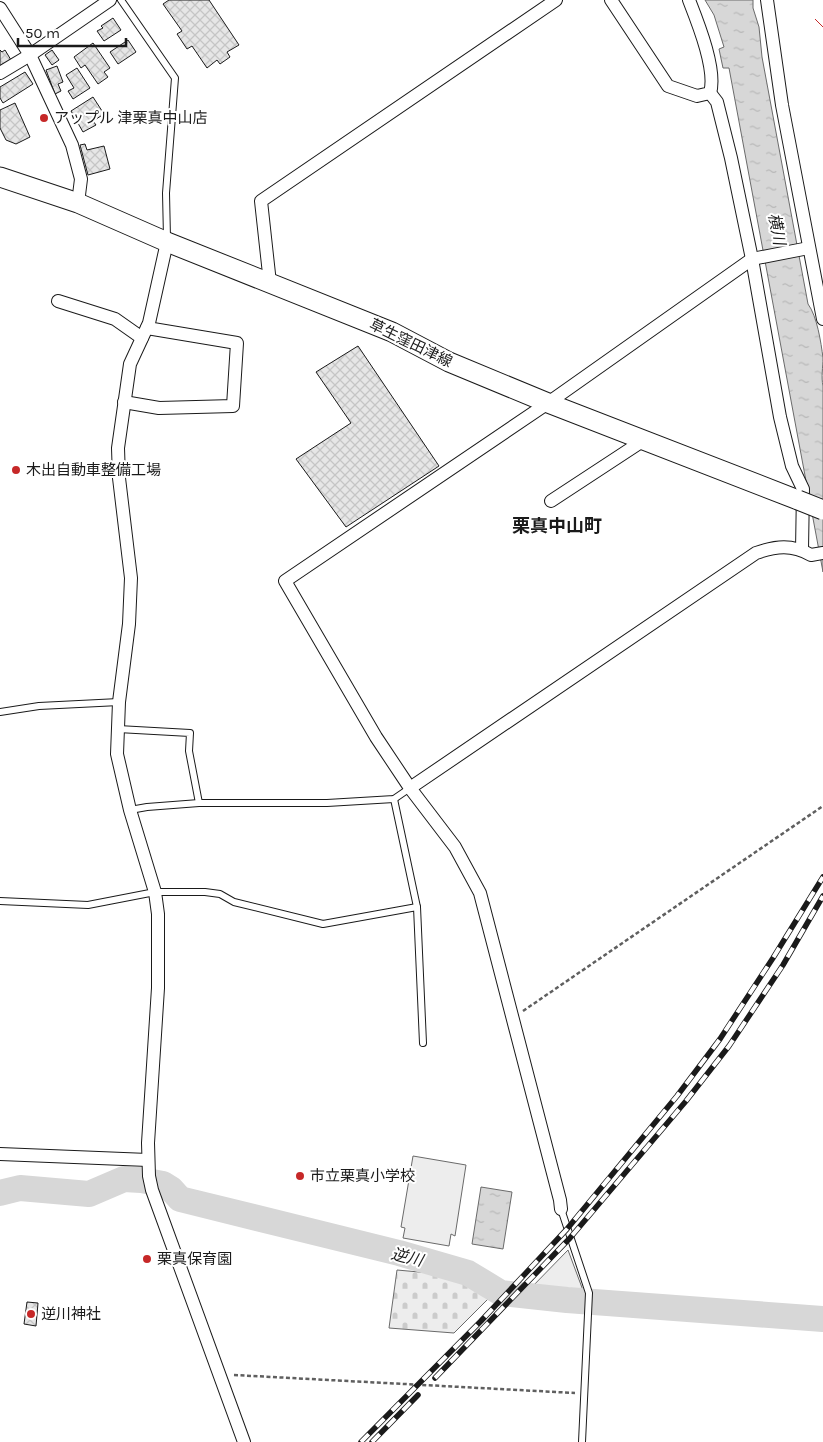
<svg xmlns="http://www.w3.org/2000/svg" width="823" height="1442" viewBox="0 0 823 1442" font-family="Karla,'Noto Sans JP',sans-serif">
<defs>
<pattern id="cemetery-stones" width="16" height="16" patternUnits="userSpaceOnUse" patternTransform="scale(1.25)"><rect width="16" height="16" fill="#ededed"/><path d="M2 7V4a2 2 0 0 1 4 0v3zM10 15v-3a2 2 0 0 1 4 0v3z" fill="#cbcbcb"/></pattern>
<pattern id="water-ripples" width="26" height="14" patternUnits="userSpaceOnUse" patternTransform="scale(1.25)"><rect width="26" height="14" fill="#d7d7d7"/><path d="M2 4q2-2 4 0t4 0M15 11q2-2 4 0t4 0" fill="none" stroke="#b8b8b8"/></pattern>
<pattern id="building-cross-hatch" width="8" height="8" patternUnits="userSpaceOnUse" patternTransform="scale(1.25)"><rect width="8" height="8" fill="#e6e6e6"/><path d="M0 0l8 8M0 8l8-8" fill="none" stroke="#c5c5c5"/></pattern>
</defs>
<rect width="100%" height="100%" fill="#fff"/>
<!-- built -->
<g fill="#ededed" stroke="#6a6a6a">
<polygon points="413,1156 466,1165 455,1236 451,1234 449,1246 403,1238 405,1228 401,1227"/>
<polygon points="568,1250 584,1293 529,1290"/>
</g>
<!-- cemetery -->
<polygon fill="url(#cemetery-stones)" stroke="#6a6a6a" points="397,1270 463,1276 484,1287 492,1295 454,1333 389,1328"/>
<!-- water -->
<g fill="url(#water-ripples)" stroke="#6a6a6a">
<path d="M705,0H753V8L759,27L762,57L808,304C817,316 821,342 823,358C823,367 821,377 823,386V572L729,68H723L719,49L724,47L714,15Z"/>
<polygon points="481,1187 512,1192 503,1249 472,1244"/>
</g>
<g fill="none" stroke-linecap="round" stroke-linejoin="round">
<!-- river -->
<polyline stroke="#d7d7d7" stroke-width="26" points="0,1193 20,1188 89,1194 124,1179 141,1180 163,1184 171,1189 180,1199 399,1253 468,1273 501,1293 567,1300 823,1319"/>
</g>
<!-- building -->
<g fill="url(#building-cross-hatch)" stroke="#1a1a1a">
<polygon points="169,0 209,0 239,45 227,52 230,57 220,64 217,60 207,68 192,46 187,49 177,34 182,31 163,4"/>
<polygon points="113,18 121,30 104,41 97,31 103,28 101,26"/>
<polygon points="128,40 136,52 118,64 110,52"/>
<polygon points="93,43 110,68 104,72 108,77 98,84 85,65 81,68 74,57"/>
<polygon points="0,50 2,52 5,50 11,60 0,67"/>
<polygon points="52,50 59,60 52,65 45,55"/>
<polygon points="57,66 63,82 58,84 61,91 55,94 46,70"/>
<polygon points="77,68 90,88 73,99 68,91 74,88 66,75"/>
<polygon points="25,72 33,84 3,103 0,98 0,87"/>
<polygon points="93,97 104,114 93,121 96,125 83,132 71,111"/>
<polygon points="15,103 30,137 16,144 6,140 0,128 0,110"/>
<polygon points="85,144 87,150 104,146 110,169 88,175 80,145"/>
<polygon points="358,346 439,466 346,527 296,459 351,423 316,372"/>
<polygon points="27,1302 38,1303 36,1326 24,1324"/>
</g>
<g fill="none" stroke-linecap="round" stroke-linejoin="round">
<defs>
<g id="lane">
<polyline points="121,0 175,78 166,193 167,238"/>
<polyline points="0,712 39,706 119,702"/>
<polyline points="118,729 190,733 189,751 199,803"/>
<polyline points="394,799 417,907 423,1043"/>
<polyline points="130,810 147,807 199,803 327,803 394,799 410,788"/>
<polyline points="0,901 88,905 155,892 205,892 220,894 234,902 323,924 417,907"/>
<polyline points="561,1209 589,1293 582,1442"/>
</g>
<g id="street">
<path d="M611,0L668,86L697,96L710,93C717,70 698,23 689,0"/>
<polyline points="767,0 782,105 823,319"/>
<polyline points="0,8 30,55 72,145 81,179 78,203"/>
<polyline points="0,73 30,55 110,0"/>
<polyline points="710,93 717,102 731,158 752,259 780,417 792,466 803,489 802,550"/>
<polyline points="167,242 149,323 130,364 118,448 119,478 131,578 129,624 119,702 117,754 130,810 155,892 158,914 158,988 148,1143 149,1176 152,1190 244,1442"/>
<polyline points="270,283 261,201 556,0"/>
<polyline points="58,301 115,319 142,338"/>
<polyline points="124,402 159,408 233,406 237,343 147,328"/>
<polyline points="551,501 644,440"/>
<path d="M410,788L756,553C776,546 792,544 811,555L823,553"/>
<polyline points="0,1154 148,1160"/>
<polyline points="561,1209 560,1200 480,893 455,847 410,788 376,737 285,581 548,403 752,259 809,248"/>
</g>
<polyline id="secondary" points="0,177 78,203 167,242 392,332 449,362 548,403 798,500"/>
</defs>
<!-- lane casing -->
<use href="#lane" stroke="#1a1a1a" stroke-width="8"/>
<!-- street casing -->
<use href="#street" stroke="#1a1a1a" stroke-width="14"/>
<!-- secondary casing -->
<use href="#secondary" stroke="#1a1a1a" stroke-width="21"/>
<!-- path -->
<g stroke="#5f5f5f" stroke-width="2.5" stroke-dasharray="4 2.5" stroke-linecap="butt">
<polyline points="523,1011 823,806"/>
<polyline points="234,1375 575,1393"/>
</g>
<!-- lane -->
<use href="#lane" stroke="#fff" stroke-width="6"/>
<!-- street -->
<use href="#street" stroke="#fff" stroke-width="12"/>
<!-- secondary -->
<use href="#secondary" stroke="#fff" stroke-width="19"/>
<defs>
<g id="rail">
<polyline points="435,1378 570,1238 686,1101 729,1046 783,965 823,896"/>
<polyline points="361,1442 481,1321 567,1229 677,1096 720,1039 773,958 823,877"/>
<polyline points="372,1442 418,1395"/>
</g>
</defs>
<!-- rail casing -->
<use href="#rail" stroke="#1a1a1a" stroke-width="5.5"/>
<!-- rail -->
<use href="#rail" stroke="#fff" stroke-width="4" stroke-dasharray="11" stroke-linecap="butt"/>
<defs>
<polyline id="secondary-bridge" points="798,500 823,510"/>
</defs>
<!-- secondary-bridge casing -->
<use href="#secondary-bridge" stroke="#1a1a1a" stroke-width="21" stroke-linecap="butt"/>
<!-- secondary-bridge -->
<use href="#secondary-bridge" stroke="#fff" stroke-width="19"/>
<!-- power -->
<polyline stroke="#c62828" stroke-width="1" stroke-dasharray="18 4 2.5 4" stroke-linecap="butt" points="815,19 823,27"/>
</g>
<!-- markers -->
<g fill="#c62828" stroke="#fff" stroke-width="2">
<circle cx="44" cy="118" r="5"/>
<circle cx="16" cy="470" r="5"/>
<circle cx="300" cy="1176" r="5"/>
<circle cx="147" cy="1259" r="5"/>
<circle cx="31" cy="1314" r="5"/>
</g>
<g text-anchor="middle" dominant-baseline="central" stroke-width="4" stroke-linejoin="round" paint-order="stroke">
<!-- poi labels -->
<g font-size="15" fill="#1a1a1a" stroke="#fff" text-anchor="start">
<text x="54" y="118">アップル 津栗真中山店</text>
<text x="26" y="470">木出自動車整備工場</text>
<text x="310" y="1176">市立栗真小学校</text>
<text x="157" y="1259">栗真保育園</text>
<text x="41" y="1314">逆川神社</text>
</g>
<!-- street labels -->
<g font-size="15" fill="#1a1a1a" stroke="#fff">
<text transform="translate(411 343) rotate(26)">草生窪田津線</text>
</g>
<!-- water labels -->
<g font-size="16" font-style="italic" fill="#1a1a1a" stroke="#fff">
<text transform="translate(777 229) rotate(79)">横川</text>
<text transform="translate(407 1257) rotate(14)">逆川</text>
</g>
<!-- quarter labels -->
<g font-size="18" font-weight="bold" fill="#1a1a1a" stroke="#fff">
<text x="557" y="526">栗真中山町</text>
</g>
</g>
<!-- scale -->
<path d="M18 38v8h108v-8" fill="none" stroke="#1a1a1a" stroke-width="2.5"/>
<text x="25" y="38" font-size="15" fill="#1a1a1a" stroke="#ffffff" stroke-width="4" paint-order="stroke">50 m</text>
</svg>
